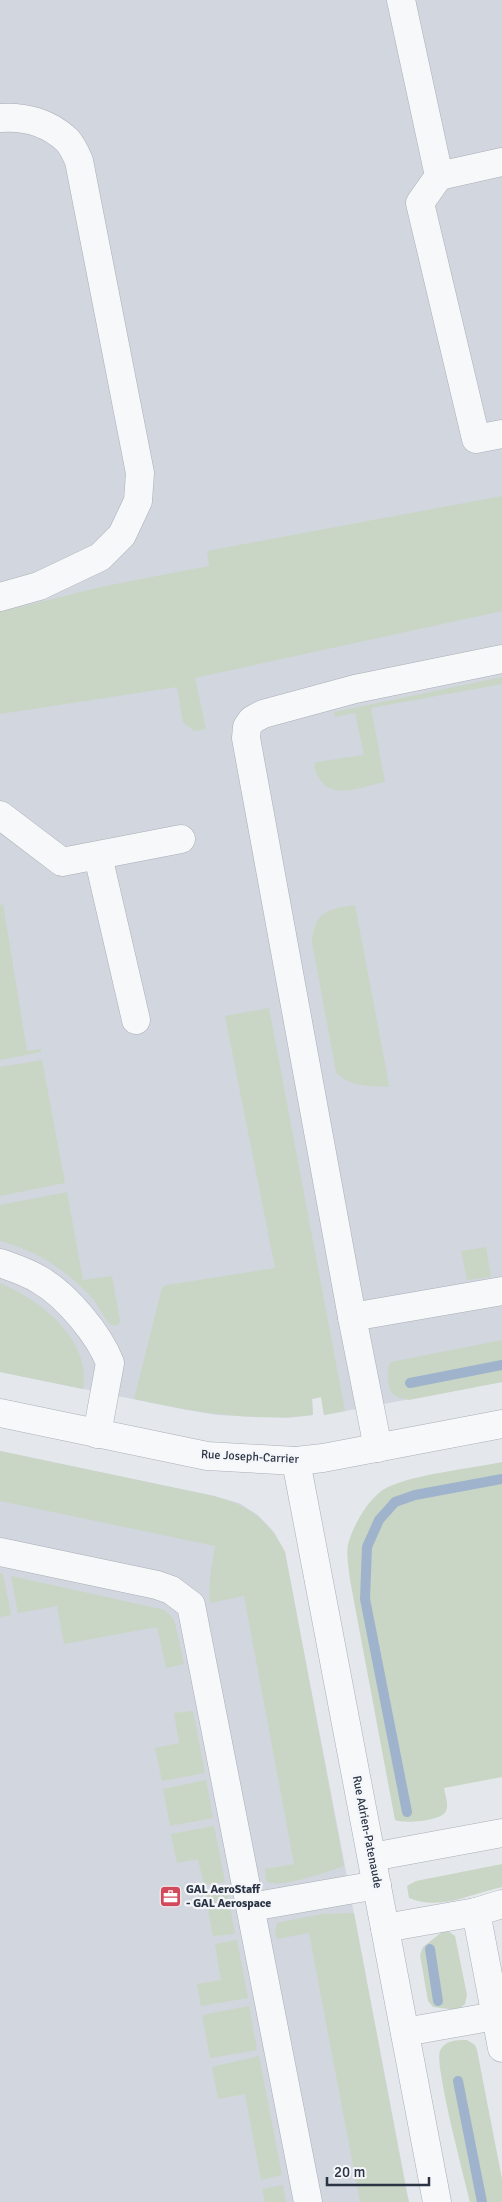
<svg xmlns="http://www.w3.org/2000/svg" width="502" height="2202" viewBox="0 0 502 2202" font-family="Signika,sans-serif">
<rect width="100%" height="100%" fill="#e4e7ec"/>
<!-- built -->
<g fill="#d2d6de">
<polygon points="0,0 502,0 502,1382 324,1415 321,1397 312,1399 313,1415 288,1418 217,1415 187,1410 0,1372"/>
<polygon points="0,1451 214,1496 239,1503 258,1515 274,1532 285,1552 409,2202 0,2202"/>
</g>
<!-- green -->
<g fill="#c9d6c5">
<polygon points="502,496 502,611 195,678 206,729 194,731 183,722 177,687 0,714 0,612 105,586 209,566 207,551"/>
<path d="M502,677V684L371,708L385,782C355,788 326,804 314,767L316,762L364,755L355,713L335,717L334,712Z"/>
<polygon points="3,904 27,1051 41,1049 41,1052 0,1060 0,905"/>
<path d="M355,905L387,1074L389,1087C371,1086 349,1087 336,1072L312,942C314,911 329,909 355,905Z"/>
<path d="M269,1008L345,1411L324,1415L321,1397L312,1399L313,1415C252,1422 193,1412 134,1399L162,1287L167,1285L275,1268L225,1016Z"/>
<polygon points="42,1060 65,1183 0,1196 0,1067"/>
<path d="M67,1192L83,1280L112,1276L120,1321L118,1325L114,1326C104,1321 100,1307 93,1299C67,1270 37,1251 0,1241V1205Z"/>
<polygon points="486,1247 491,1277 467,1280 461,1251"/>
<path d="M0,1283C41,1300 91,1340 83,1389L0,1372Z"/>
<path d="M502,1340V1382L409,1400C403,1398 397,1398 393,1394C387,1388 386,1368 391,1362Z"/>
<path d="M0,1451L214,1496C249,1506 267,1518 285,1552L344,1866C330,1871 277,1890 266,1881L265,1869L294,1864L244,1596L210,1603C208,1583 212,1565 215,1546L0,1501Z"/>
<path d="M502,1462V1777L444,1788C445,1795 449,1804 446,1811C442,1821 404,1824 395,1820L350,1580C349,1569 346,1555 348,1545C352,1527 369,1497 386,1488C414,1474 469,1469 502,1462Z"/>
<polygon points="0,1573 3,1574 11,1615 0,1617"/>
<polygon points="11,1576 165,1610 174,1619 184,1664 166,1668 157,1627 64,1644 57,1606 18,1613"/>
<polygon points="193,1711 205,1773 162,1781 155,1748 179,1743 174,1713"/>
<polygon points="206,1780 213,1818 170,1826 163,1789"/>
<polygon points="214,1826 225,1882 204,1885 198,1859 177,1863 171,1834"/>
<path d="M502,1864V1887C469,1894 442,1911 409,1898L407,1886L416,1881Z"/>
<polygon points="227,1890 235,1934 213,1936 205,1893"/>
<polygon points="354,1913 407,2195 409,2202 360,2202 309,1933 277,1939 275,1931 277,1923 281,1922 323,1914"/>
<polygon points="448,1931 455,1936 467,1995 465,2004 458,2010 433,2007 428,2001 420,1955 423,1947 442,1932"/>
<polygon points="237,1940 248,1998 201,2006 197,1984 221,1980 215,1944"/>
<polygon points="249,2006 257,2050 210,2058 202,2015"/>
<path d="M467,2040L475,2045L477,2050L502,2179V2202H470C465,2180 434,2064 440,2051C445,2040 456,2040 467,2040Z"/>
<polygon points="259,2056 282,2175 261,2180 245,2094 218,2099 212,2067"/>
<polygon points="283,2185 286,2202 265,2202 262,2189"/>
</g>
<g fill="none" stroke-linecap="round" stroke-linejoin="round">
<!-- stream -->
<g stroke="#9fb4cc" stroke-width="10">
<polyline points="410,1383 502,1365"/>
<polyline points="407,1812 365,1599 367,1547 379,1520 395,1502 415,1495 502,1479"/>
<polyline points="430,1949 438,2001"/>
<polyline points="458,2081 482,2202"/>
</g>
<defs>
<g id="minor">
<polyline points="401,0 439,176 502,162"/>
<path d="M0,118C25,116 49,123 67,140C72,145 76,154 79,161L140,473L138,501L122,535L100,557L39,586L0,597"/>
<polyline points="439,176 420,203 476,439 502,434"/>
<polyline points="0,815 62,862 181,839"/>
<polyline points="98,856 136,1020"/>
<path d="M0,1263C14,1268 27,1272 40,1280C66,1295 99,1334 110,1363L97,1434"/>
<polyline points="352,1317 246,738 247,727 252,720 263,714 355,689 502,659"/>
<polyline points="0,1413 207,1456 296,1461 323,1458 502,1424"/>
<polyline points="378,1448 352,1317 502,1291"/>
<polyline points="296,1461 437,2202"/>
<polyline points="0,1552 157,1585 171,1590 191,1605 308,2202"/>
<polyline points="372,1857 502,1833"/>
<polyline points="251,1907 377,1885"/>
<polyline points="476,1912 502,1904"/>
<polyline points="385,1928 476,1912 502,2048"/>
<polyline points="405,2032 495,2016"/>
</g>
</defs>
<!-- minor casing -->
<use href="#minor" stroke="#a9aeb7" stroke-width="29"/>
<!-- minor -->
<use href="#minor" stroke="#f7f8fa" stroke-width="28"/>
</g>
<!-- icons -->
<defs>
<symbol id="office-square" viewBox="-11 -11 22 22"><rect x="-9" y="-9" width="18" height="18" rx="4" fill="#d1495b" stroke="#f4f6f9"/><path d="M-6-3h4V-5.5h4V-3h4V5H-6ZM-1-4.5V-3h2v-1.5ZM-6 0V1H6V0Z" fill="#fff"/></symbol>
</defs>
<g fill-rule="evenodd">
<use href="#office-square" x="158" y="1884" width="25" height="25"/>
</g>
<g text-anchor="middle" dominant-baseline="central" stroke-width="4.5" stroke-linejoin="round" paint-order="stroke">
<!-- street labels -->
<g font-size="12" fill="#2b3445" stroke="#f4f6f9">
<text transform="translate(250 1457) rotate(3)">Rue Joseph-Carrier</text>
<text transform="translate(367 1832) rotate(79)">Rue Adrien-Patenaude</text>
</g>
<!-- poi labels -->
<g font-size="12" font-weight="bold" fill="#2b3445" stroke="#f4f6f9" text-anchor="start">
<text x="186" y="1889">GAL AeroStaff<tspan x="186" dy="14">- GAL Aerospace</tspan></text>
</g>
</g>
<!-- scale -->
<path d="M327 2177v8h102v-8" fill="none" stroke="#2b3445" stroke-width="2.5"/>
<text x="334" y="2177" font-size="15" fill="#2b3445" stroke="#f4f6f9" stroke-width="4" paint-order="stroke">20 m</text>
</svg>
